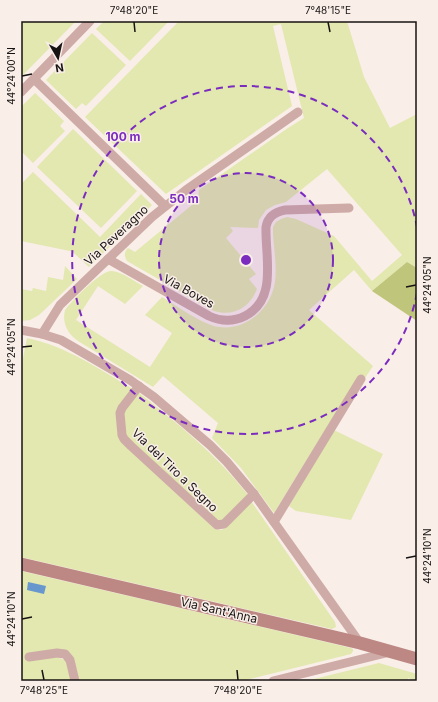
<svg xmlns="http://www.w3.org/2000/svg" width="438" height="702" viewBox="0 0 438 702" font-family="Inter,sans-serif">
<rect width="100%" height="100%" fill="#f9eee8"/>
<!-- green -->
<g fill="#e2e8af">
<polygon points="21,21 76,21 21,77"/>
<polygon points="104,21 169,21 130,61 96,29"/>
<path d="M179,21H347L364,77L390,128L415,115H417V268L407,262L372,291L354,270L309,310L373,366L365,378L359,375L274,513L241,468L212,438L218,423L163,376L153,387L78,341C67,333 62,323 65,310C72,301 101,270 112,271C122,272 134,281 143,286L125,304L98,286L76,320L150,367L172,333L145,315L162,297C177,306 203,325 219,327C246,331 271,309 275,282C277,267 274,249 273,234V227L276,222L281,219L287,217L296,219L334,236L372,281L402,255L327,169L286,202L275,205L266,210L259,220L258,228L230,227L233,231L226,238L256,274L249,279L257,289C250,307 234,317 214,311L127,261C124,256 124,252 128,248L135,252L198,200L199,190L288,128L304,118L281,24L273,26L292,106L166,194L85,117Z"/>
<polygon points="92,33 126,65 86,106 82,103 76,109 46,80"/>
<polygon points="35,93 64,121 60,126 65,131 33,163 21,151 21,107"/>
<polygon points="73,129 137,191 101,228 37,167"/>
<polygon points="33,172 100,237 141,194 152,205 89,267 75,254 70,251 21,241 21,184"/>
<polygon points="65,266 77,279 39,315 30,320 21,321 21,289 32,291 33,288 46,291 48,277 63,280"/>
<path d="M27,338C66,346 99,369 133,389L121,404L124,445L215,529L221,530L226,528L251,501L335,622L336,627L332,629L21,557V369Z"/>
<path d="M138,392C178,424 217,455 248,495L224,520L218,521L126,437L124,412Z"/>
<polygon points="334,430 383,454 351,520 296,511 289,506"/>
<polygon points="21,571 351,648 353,649 353,651 351,654 242,681 79,681 74,659 58,657 66,661 71,681 21,681"/>
<polygon points="379,663 417,674 417,681 408,678 408,681 306,681"/>
</g>
<!-- forest -->
<polygon fill="#bfc57b" points="407,262 417,268 417,321 372,291"/>
<!-- water -->
<polygon fill="#6797cd" points="28,582 46,586 44,594 27,590"/>
<g fill="none" stroke-linecap="round" stroke-linejoin="round">
<!-- street -->
<g stroke="#cfaba7" stroke-width="9">
<polyline points="34,79 165,206"/>
<polyline points="21,92 90,21"/>
<path d="M108,259L209,316C220,321 233,322 245,316C278,299 265,257 266,227C268,216 275,212 285,210L349,208"/>
<polyline points="21,330 42,334 61,340 130,380 154,397 210,445 227,462 254,494 360,643"/>
<polyline points="42,334 60,305 152,217 186,190 298,112"/>
<polyline points="139,386 122,408 120,413 122,435 124,439 131,446 217,525 224,524 254,494"/>
<polyline points="274,522 361,379"/>
<polyline points="29,657 57,653 65,654 70,660 75,681"/>
<polyline points="273,681 390,652"/>
</g>
<!-- secondary -->
<polyline stroke="#bd8883" stroke-width="13" points="21,564 360,643 417,659"/>
</g>
<!-- ticks -->
<path fill="none" stroke="#171312" stroke-width="1.5" d="M134,22L135,32M328,22L330,32M22,76L32,74M406,287L416,285M22,347L32,346M406,558L416,556M22,619L32,617M42,670L44,680M237,670L238,680"/>
<!-- distance rings -->
<circle cx="246" cy="260" r="87" fill="#7b2cbf" fill-opacity=".12"/>
<g fill="none" stroke="#7b2cbf" stroke-width="2" stroke-dasharray="7 5">
<circle cx="246" cy="260" r="87"/>
<path d="M417 293A174 174 0 1 1 417 227"/>
</g>
<g text-anchor="middle" dominant-baseline="central" stroke-width="3" stroke-linejoin="round" paint-order="stroke">
<!-- street labels -->
<g font-size="12" fill="#171312" stroke="#f9eee8">
<text transform="translate(116 235) rotate(-43)">Via Peveragno</text>
<text transform="translate(189 291) rotate(29)">Via Boves</text>
<text transform="translate(175 470) rotate(44)">Via del Tiro a Segno</text>
<text transform="translate(219 610) rotate(13)">Via Sant'Anna</text>
</g>
</g>
<circle cx="246" cy="260" r="6" fill="#7b2cbf" stroke="#f9eee8" stroke-width="2"/>
<g font-size="12" text-anchor="middle" font-weight="bold" fill="#7b2cbf" stroke="#f9eee8" stroke-width="3" stroke-linejoin="round" paint-order="stroke">
<text x="123" y="141">100 m</text>
<text x="184" y="203">50 m</text>
</g>
<!-- border -->
<rect width="438" height="702" fill="none" stroke="#f9eee8" stroke-width="44"/>
<!-- north arrow -->
<g transform="translate(58 58) rotate(171)" stroke="#f9eee8" stroke-width="3" paint-order="stroke">
<path d="M0-3L7 15L0 10L-7 15Z" fill="#171312"/>
<text y="-6" font-size="11" font-weight="bold" text-anchor="middle" fill="#171312">N</text>
</g>
<rect x="22" y="22" width="394" height="658" fill="none" stroke="#171312" stroke-width="1.5"/>
<g font-size="10" text-anchor="middle" fill="#171312">
<text x="134" y="14">7°48'20"E</text>
<text x="328" y="14">7°48'15"E</text>
<text transform="translate(11 76) rotate(-90)" y="4">44°24'00"N</text>
<text transform="translate(427 285) rotate(-90)" y="4">44°24'05"N</text>
<text transform="translate(11 347) rotate(-90)" y="4">44°24'05"N</text>
<text transform="translate(427 556) rotate(-90)" y="4">44°24'10"N</text>
<text transform="translate(11 619) rotate(-90)" y="4">44°24'10"N</text>
<text x="44" y="694">7°48'25"E</text>
<text x="238" y="694">7°48'20"E</text>
</g>
</svg>
